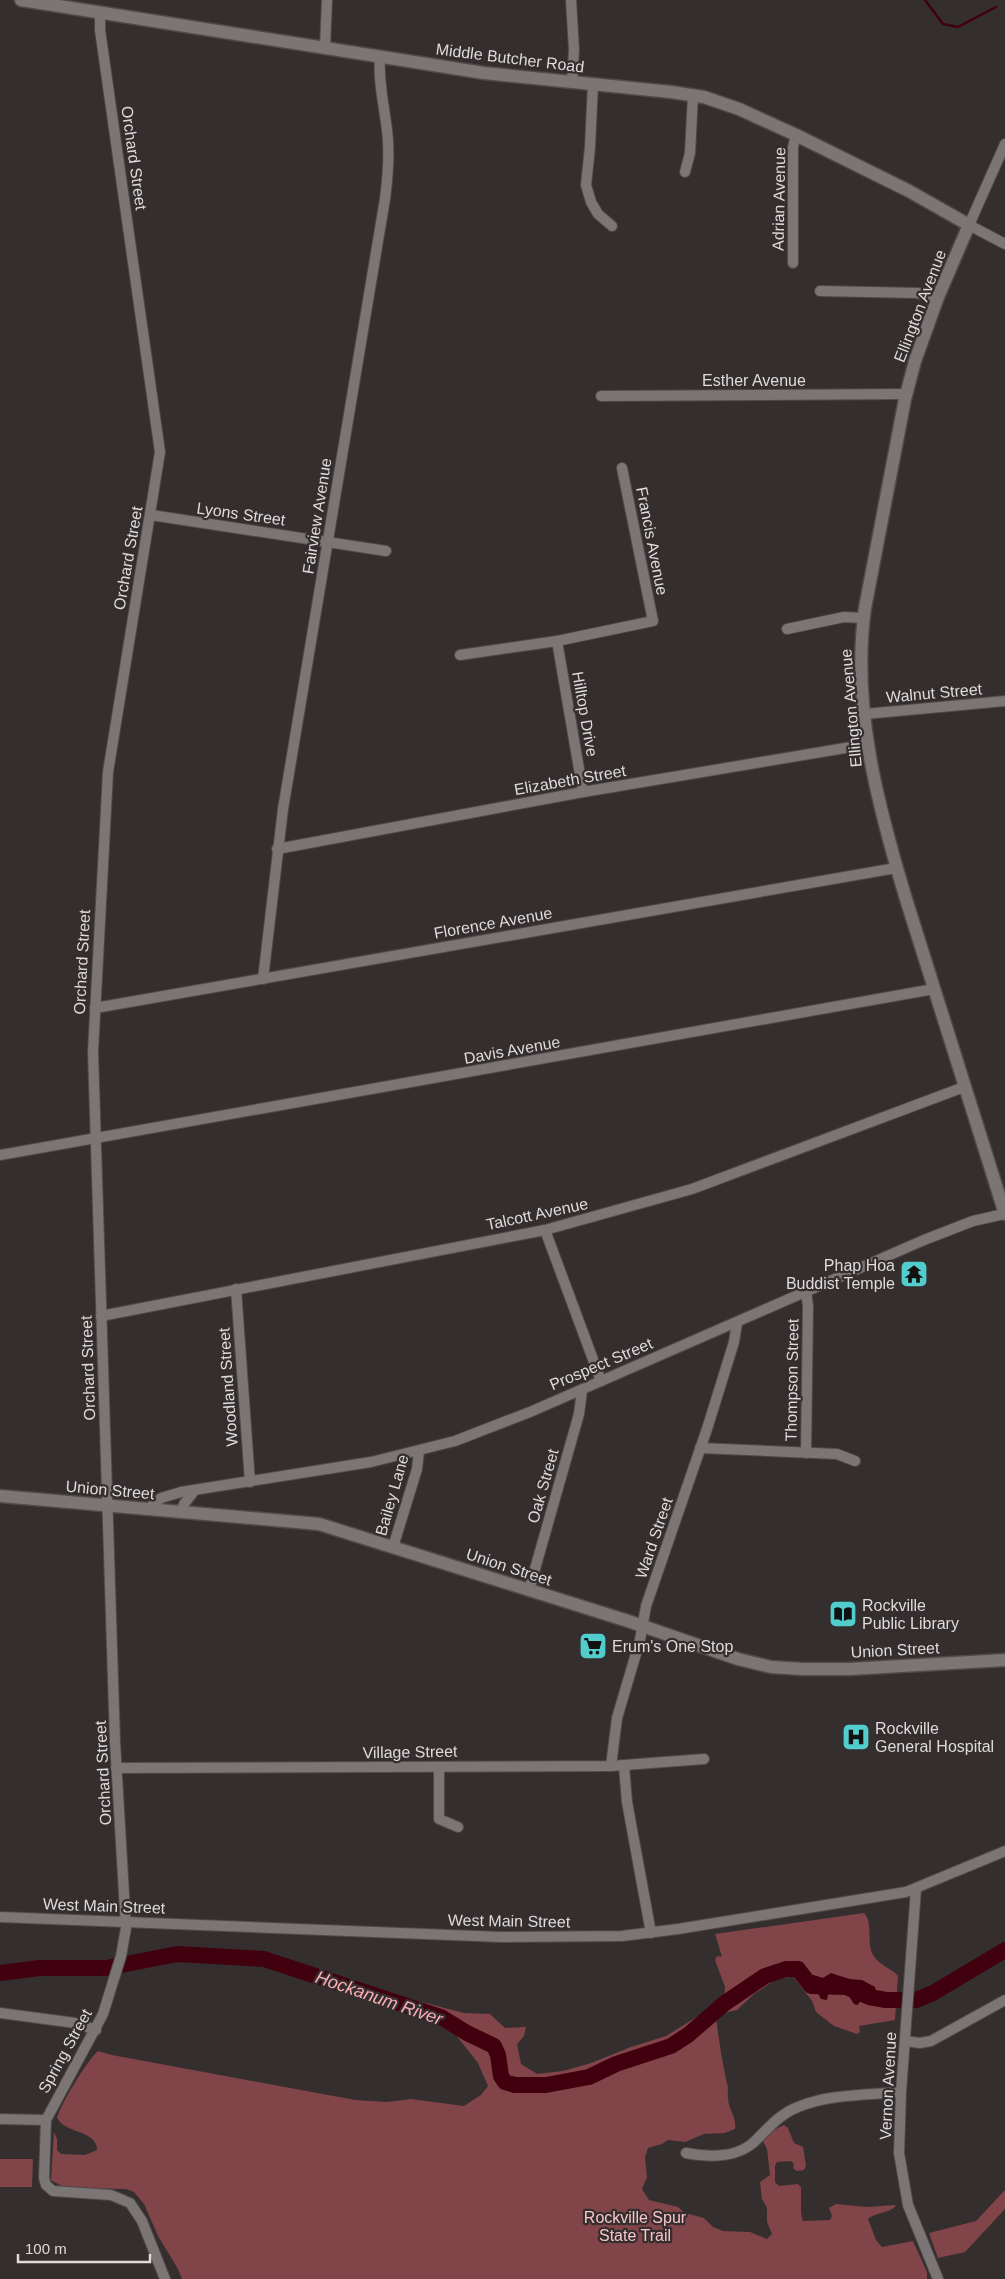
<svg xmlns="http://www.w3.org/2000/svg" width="1005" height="2279" viewBox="0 0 1005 2279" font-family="Helvetica,sans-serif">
<rect width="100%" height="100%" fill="#342e2f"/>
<!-- green -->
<g fill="#804449" fill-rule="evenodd">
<path d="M864,1913C872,1921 868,1939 871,1950C875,1965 893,1968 898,1976L895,2020L859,2026L860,2032L857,2034L834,2026L816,2012L812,2001L793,1976L775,1980L754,1994L737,2010L719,2014L716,2018C719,2040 722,2062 727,2083C729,2088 727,2094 728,2099C729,2110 737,2118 735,2129L725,2133L704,2134L685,2142L668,2140L662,2144L648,2148L645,2157L647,2177L642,2189L649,2200L678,2207L685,2213L704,2218L713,2227L723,2231L750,2232L767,2239L772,2234L767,2222V2208L762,2199L760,2182L770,2175L767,2149L762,2139L768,2133L784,2125L788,2128L794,2143L803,2147L806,2166L804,2170L797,2171L793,2168L794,2164L791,2161L777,2162L775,2166V2182L779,2186L798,2184L801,2187V2213L803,2221L830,2220L832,2216L829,2208L836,2204L867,2207L895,2205L896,2206C888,2214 875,2212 868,2219L876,2240L882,2247L913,2241L927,2272V2279H182L178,2269L158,2236L144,2204L134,2192L126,2189L65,2188L51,2180L54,2132L57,2139V2150L61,2154L85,2155L97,2150C97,2130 66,2134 57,2118C60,2105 88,2059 98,2051L112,2055L355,2100L387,2102L411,2099L464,2106L481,2095L488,2086L478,2063L452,2030L451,2019C438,2004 405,2006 388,1996L387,1993L464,2013L490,2014L505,2028L526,2027L524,2036L517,2044L521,2064L537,2074L563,2071L591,2063L631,2047L666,2036L724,2000L725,1987L715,1960L717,1956L722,1957L715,1934ZM830,1974L851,1979L877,1999L861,2000L858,2005L846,1992L828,1994L827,1998L821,1999L810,1977L813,1975L823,1978Z"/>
<polygon points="0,2159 33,2159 32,2187 0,2187"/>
<polygon points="1005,2190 1005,2209 965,2252 938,2258 929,2233 976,2221"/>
</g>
<!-- water -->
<polygon fill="#41000e" points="831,1973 849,1979 862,1980 875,1987 878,1998 861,2000 857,2005 854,2004 846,1992 828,1994 827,2000 821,1999 810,1977 813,1975 823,1978"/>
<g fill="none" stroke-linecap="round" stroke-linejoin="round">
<!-- stream -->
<polyline stroke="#41000e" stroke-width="2.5" points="925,0 943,24 958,27 996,7"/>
<!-- river -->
<polyline stroke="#41000e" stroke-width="16" points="0,1973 39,1968 106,1968 177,1954 264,1959 441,2017 467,2033 494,2046 498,2055 501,2076 505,2082 515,2085 546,2085 589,2077 616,2064 671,2046 688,2035 725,2003 765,1976 786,1969 798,1969 811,1986 846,1987 869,1997 886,2000 916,2000 933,1993 1005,1950"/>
<defs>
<g id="minor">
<polyline points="571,0 574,50 572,82"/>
<polyline points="100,12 100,30 160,452 108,772 93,1052 115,1742 126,1928 121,1956 103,2014 46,2120 44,2178 46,2185 53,2191 111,2195 130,2203 142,2221 165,2279"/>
<polyline points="325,48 327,0"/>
<polyline points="593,84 590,147 586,185 591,202 598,214 612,226"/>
<polyline points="1005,144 969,225 1005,244"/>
<polyline points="685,172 690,153 693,95"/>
<polyline points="793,263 793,147 796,135"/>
<polyline points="820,291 917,293 938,297"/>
<polyline points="601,396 906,394"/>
<polyline points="151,515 386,551"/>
<polyline points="787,629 844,617 863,618"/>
<polyline points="557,641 583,792"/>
<polyline points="460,655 557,641 653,621 622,468"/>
<polyline points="865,714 1005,701"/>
<polyline points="277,849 583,792 869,744"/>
<path d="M263,979L283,809L385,199C388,176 390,153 387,130C384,105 378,81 380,57"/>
<polyline points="95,1008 896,868"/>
<polyline points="0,1155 934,989"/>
<polyline points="545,1230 601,1381"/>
<polyline points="236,1289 250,1482"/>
<polyline points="806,1291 808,1306 806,1453"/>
<polyline points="101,1316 545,1230 692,1189 964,1087"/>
<polyline points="700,1448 837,1454 855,1461"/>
<polyline points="147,1510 161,1498 181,1492 371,1462 455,1441 530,1412 924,1240 973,1221 1004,1214"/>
<polyline points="181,1513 184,1504 194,1491"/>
<polyline points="393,1547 417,1469 419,1451"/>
<polyline points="529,1590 579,1414 582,1390"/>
<polyline points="611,1766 617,1718 640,1640 646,1606 707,1429 734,1342 737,1323"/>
<polyline points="624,1766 627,1802 651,1933"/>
<polyline points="439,1767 439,1819 458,1827"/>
<polyline points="116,1768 611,1766 704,1759"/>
<polyline points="916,1889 901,2092 899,2153 908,2205 938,2279"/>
<polyline points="0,1917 501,1937 622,1936 678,1929 906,1892 1005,1851"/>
<polyline points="0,2013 75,2023 96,2030"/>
<polyline points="905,2041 920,2043 931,2041 1005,2000"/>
<polyline points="0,2119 46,2120"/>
<path d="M686,2153C707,2157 735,2158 753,2143C767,2130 779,2114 798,2107C828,2094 868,2095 901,2092"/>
</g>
<path id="tertiary" d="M21,0L484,73L671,92L704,97L739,109L796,135L909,191L969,225L938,297L915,361L905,399L865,608C851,706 878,806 906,899L1005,1214"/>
<polyline id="secondary" points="0,1496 319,1524 628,1621 738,1659 771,1667 802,1669 850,1669 1005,1660"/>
</defs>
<!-- minor casing -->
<use href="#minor" stroke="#4f4a4a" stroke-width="12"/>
<!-- tertiary casing -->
<use href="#tertiary" stroke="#4f4a4a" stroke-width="15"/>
<!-- secondary casing -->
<use href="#secondary" stroke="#4f4a4a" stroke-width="15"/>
<!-- minor -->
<use href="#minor" stroke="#7b7575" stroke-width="10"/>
<!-- tertiary -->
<use href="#tertiary" stroke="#7b7575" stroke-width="12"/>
<!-- secondary -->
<use href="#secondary" stroke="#7b7575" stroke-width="12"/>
</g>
<!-- icons -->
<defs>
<symbol id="temple-square" viewBox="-11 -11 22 22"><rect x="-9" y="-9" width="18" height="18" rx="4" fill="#52cdce" stroke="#342e2f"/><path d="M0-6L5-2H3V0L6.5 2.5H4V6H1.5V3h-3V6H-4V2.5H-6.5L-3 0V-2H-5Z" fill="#111"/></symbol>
<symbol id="library-square" viewBox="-11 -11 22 22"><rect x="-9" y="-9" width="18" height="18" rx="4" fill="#52cdce" stroke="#342e2f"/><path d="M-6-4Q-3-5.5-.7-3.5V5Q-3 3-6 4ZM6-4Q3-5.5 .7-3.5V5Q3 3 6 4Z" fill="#111"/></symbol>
<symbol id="supermarket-square" viewBox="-11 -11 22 22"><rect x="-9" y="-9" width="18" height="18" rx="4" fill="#52cdce" stroke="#342e2f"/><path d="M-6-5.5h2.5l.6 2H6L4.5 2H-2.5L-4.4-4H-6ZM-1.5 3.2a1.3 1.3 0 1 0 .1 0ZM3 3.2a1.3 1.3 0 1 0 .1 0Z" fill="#111"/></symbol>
<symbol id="hospital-square" viewBox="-11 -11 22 22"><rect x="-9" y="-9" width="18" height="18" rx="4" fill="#52cdce" stroke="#342e2f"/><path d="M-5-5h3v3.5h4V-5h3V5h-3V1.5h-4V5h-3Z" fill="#111"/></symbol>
</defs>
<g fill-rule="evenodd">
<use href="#temple-square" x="898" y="1258" width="32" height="32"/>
<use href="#library-square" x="827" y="1598" width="32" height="32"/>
<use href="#supermarket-square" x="577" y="1630" width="32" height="32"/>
<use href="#hospital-square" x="840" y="1721" width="32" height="32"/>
</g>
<g text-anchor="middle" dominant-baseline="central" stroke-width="4.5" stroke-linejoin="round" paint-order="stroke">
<!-- street labels -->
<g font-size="16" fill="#dfdbdb" stroke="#342e2f">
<text transform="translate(510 58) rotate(7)">Middle Butcher Road</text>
<text transform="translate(134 158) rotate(82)">Orchard Street</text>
<text transform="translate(779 199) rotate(-89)">Adrian Avenue</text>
<text transform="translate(920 306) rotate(-69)">Ellington Avenue</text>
<text x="754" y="380">Esther Avenue</text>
<text transform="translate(241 514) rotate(8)">Lyons Street</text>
<text transform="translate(317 516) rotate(-81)">Fairview Avenue</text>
<text transform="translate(652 541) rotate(79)">Francis Avenue</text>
<text transform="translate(128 558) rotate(-80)">Orchard Street</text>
<text transform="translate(934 693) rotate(-5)">Walnut Street</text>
<text transform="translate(851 708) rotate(-95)">Ellington Avenue</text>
<text transform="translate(585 714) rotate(80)">Hilltop Drive</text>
<text transform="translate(570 780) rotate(-10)">Elizabeth Street</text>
<text transform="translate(493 923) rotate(-10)">Florence Avenue</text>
<text transform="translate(82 962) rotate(-87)">Orchard Street</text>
<text transform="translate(512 1050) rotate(-10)">Davis Avenue</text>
<text transform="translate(537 1214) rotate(-12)">Talcott Avenue</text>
<text transform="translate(601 1364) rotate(-23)">Prospect Street</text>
<text transform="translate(88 1368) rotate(-92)">Orchard Street</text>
<text transform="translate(792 1380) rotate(-89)">Thompson Street</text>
<text transform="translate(228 1387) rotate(-94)">Woodland Street</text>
<text transform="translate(543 1486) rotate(-74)">Oak Street</text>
<text transform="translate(110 1490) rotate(5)">Union Street</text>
<text transform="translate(392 1495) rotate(-74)">Bailey Lane</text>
<text transform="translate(654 1538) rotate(-71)">Ward Street</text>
<text transform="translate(509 1567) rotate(18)">Union Street</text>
<text transform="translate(895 1650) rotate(-3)">Union Street</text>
<text transform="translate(410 1752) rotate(-1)">Village Street</text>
<text transform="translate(103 1773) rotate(-93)">Orchard Street</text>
<text transform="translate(104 1906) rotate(2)">West Main Street</text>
<text transform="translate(509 1921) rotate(1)">West Main Street</text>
<text transform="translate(65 2051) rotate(-61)">Spring Street</text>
<text transform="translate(888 2086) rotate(-87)">Vernon Avenue</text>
</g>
<!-- poi labels -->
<g font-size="16" fill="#dfdbdb" stroke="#342e2f" text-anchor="start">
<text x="895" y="1265" text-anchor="end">Phap Hoa<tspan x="895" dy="18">Buddist Temple</tspan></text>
<text x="862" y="1605">Rockville<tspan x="862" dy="18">Public Library</tspan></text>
<text x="612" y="1646">Erum's One Stop</text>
<text x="875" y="1728">Rockville<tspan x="875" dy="18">General Hospital</tspan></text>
</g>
<!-- park labels -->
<g font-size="16" fill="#fac5c7" stroke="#342e2f">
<text x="635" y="2217">Rockville Spur<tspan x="635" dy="18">State Trail</tspan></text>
</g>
<!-- water labels -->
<g font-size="18" font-style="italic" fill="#faadb1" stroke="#342e2f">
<text transform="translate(379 1998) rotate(19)">Hockanum River</text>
</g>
</g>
<!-- scale -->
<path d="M18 2254v8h132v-8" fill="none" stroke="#dfdbdb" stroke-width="2.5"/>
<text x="25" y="2254" font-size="15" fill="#dfdbdb" stroke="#342e2f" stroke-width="4" paint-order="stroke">100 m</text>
</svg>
